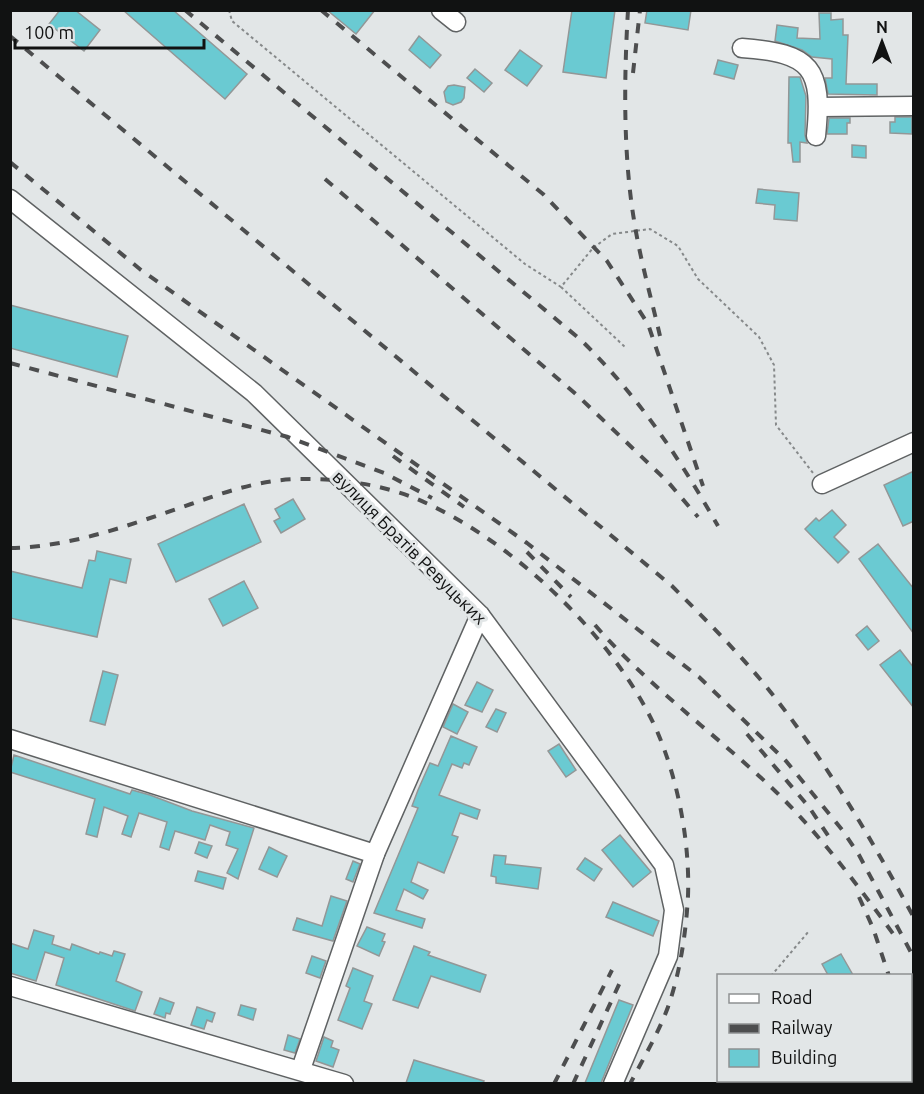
<svg xmlns="http://www.w3.org/2000/svg" width="924" height="1094" viewBox="0 0 924 1094" font-family="Ubuntu,sans-serif">
<rect width="100%" height="100%" fill="#e2e6e7"/>
<!-- building -->
<g fill="#6acad2" stroke="#939797" stroke-width="1.5">
<polygon points="60,10 75,10 100,30 84,51 49,24"/>
<polygon points="123,10 173,10 247,74 225,99"/>
<polygon points="327,10 375,10 356,34"/>
<polygon points="572,10 615,10 606,78 563,72"/>
<polygon points="647,10 691,10 688,30 645,23"/>
<polygon points="819,13 831,13 831,20 843,19 843,35 848,35 846,84 877,84 877,95 828,94 825,78 832,78 832,59 812,57 802,50 775,41 777,25 798,28 797,38 820,39"/>
<polygon points="419,36 441,55 430,68 409,50"/>
<polygon points="520,50 542,66 527,86 505,70"/>
<polygon points="718,60 738,65 734,79 714,74"/>
<polygon points="475,69 492,83 484,92 467,78"/>
<polygon points="789,77 800,77 806,96 805,135 807,143 800,142 800,162 793,162 791,143 788,143"/>
<polygon points="454,85 465,87 464,98 461,102 453,105 446,102 444,92 448,86"/>
<polygon points="895,117 912,117 912,134 890,133 890,122 895,122"/>
<polygon points="829,118 850,118 850,123 847,123 847,134 827,134"/>
<polygon points="852,145 866,146 866,158 852,157"/>
<polygon points="758,189 799,193 797,221 774,219 775,205 756,203"/>
<polygon points="10,305 128,336 117,377 10,348"/>
<polygon points="914,471 914,521 903,526 884,485"/>
<polygon points="293,499 305,519 281,533 274,521 280,518 275,509"/>
<polygon points="244,504 261,542 176,582 158,544"/>
<polygon points="832,510 846,525 834,537 849,552 838,563 805,529 816,518 819,521"/>
<polygon points="878,544 914,589 914,634 859,559"/>
<polygon points="97,551 131,559 126,583 110,579 97,637 10,618 10,571 82,588 89,560 95,561"/>
<polygon points="244,581 258,608 223,626 209,599"/>
<polygon points="867,626 879,641 868,650 856,635"/>
<polygon points="900,650 914,668 914,708 880,665"/>
<polygon points="103,671 118,675 105,725 90,721"/>
<polygon points="477,682 493,690 482,712 465,705"/>
<polygon points="453,704 468,712 457,734 443,727"/>
<polygon points="496,709 506,713 497,732 486,727"/>
<polygon points="451,736 477,747 469,765 464,763 462,768 452,764 439,795 480,810 477,819 460,813 452,835 458,837 444,873 418,862 411,882 428,890 423,899 404,889 396,910 425,919 422,928 374,913 418,808 412,806 418,790 430,763 438,766"/>
<polygon points="559,744 576,770 566,777 548,751"/>
<polygon points="14,755 130,794 132,790 150,795 192,811 254,828 238,879 227,873 238,849 226,845 230,832 210,825 205,840 175,831 169,850 160,847 167,822 139,813 131,837 122,834 128,816 104,807 97,837 86,834 95,799 10,772"/>
<polygon points="620,835 651,872 633,887 602,850"/>
<polygon points="199,842 212,846 207,858 195,853"/>
<polygon points="269,847 287,856 277,877 259,869"/>
<polygon points="494,855 506,856 505,864 541,868 538,889 496,883 496,877 491,876"/>
<polygon points="585,858 602,869 594,881 577,869"/>
<polygon points="353,861 360,864 353,882 346,879"/>
<polygon points="198,871 226,878 223,889 195,881"/>
<polygon points="331,896 347,901 333,941 293,930 297,918 322,926"/>
<polygon points="613,902 659,921 653,936 606,917"/>
<polygon points="367,927 385,934 382,941 385,942 379,956 357,946"/>
<polygon points="34,930 54,936 52,944 70,950 72,944 99,954 100,952 112,956 114,951 125,954 116,981 142,992 135,1011 56,985 64,958 45,952 36,981 10,973 10,943 28,949"/>
<polygon points="414,946 430,952 428,955 486,975 480,992 431,976 418,1008 393,1000"/>
<polygon points="841,954 853,975 828,975 822,964"/>
<polygon points="312,956 326,961 320,978 306,973"/>
<polygon points="353,968 373,976 364,1001 372,1004 362,1029 338,1020 350,988 346,986"/>
<polygon points="160,998 174,1003 170,1014 166,1013 165,1018 154,1014"/>
<polygon points="619,1000 633,1005 601,1083 585,1083"/>
<polygon points="241,1005 256,1009 253,1020 238,1015"/>
<polygon points="197,1007 215,1013 212,1022 207,1020 204,1029 191,1025"/>
<polygon points="288,1035 300,1039 295,1053 284,1050"/>
<polygon points="324,1037 333,1041 331,1047 339,1050 333,1067 316,1061"/>
<polygon points="414,1060 484,1081 483,1083 406,1083"/>
</g>
<g fill="none" stroke-linecap="round" stroke-linejoin="round">
<defs>
<g id="minor">
<polyline points="441,10 456,22"/>
<path d="M742,48C812,53 823,68 816,136"/>
<polyline points="819,107 914,106"/>
<polyline points="10,199 254,393 480,615 664,865 674,910 668,956 613,1084"/>
<polyline points="822,484 914,442"/>
<polyline points="10,739 375,854"/>
<polyline points="10,986 344,1084"/>
<polyline points="301,1069 375,854 480,615"/>
</g>
</defs>
<!-- minor casing -->
<use href="#minor" stroke="#5f6263" stroke-width="21"/>
<!-- path -->
<g stroke="#86898a" stroke-width="2" stroke-dasharray="3 3" stroke-linecap="butt">
<polyline points="229,10 232,21 525,264 561,287 593,248 612,234 650,229 678,246 698,279 759,337 774,365 776,425 813,473"/>
<polyline points="561,287 625,347"/>
<polyline points="771,976 809,931"/>
<polyline points="780,1080 781,1084"/>
<polyline points="848,1084 854,1080"/>
</g>
<!-- minor -->
<use href="#minor" stroke="#fff" stroke-width="18"/>
<!-- rail -->
<g stroke="#4d4e4f" stroke-width="4" stroke-dasharray="10 10" stroke-linecap="butt">
<path d="M185,10L581,340C639,397 678,456 718,526"/>
<polyline points="321,10 543,194 607,261 648,324 703,486"/>
<path d="M628,10C624,77 623,154 634,220C640,259 651,297 660,336"/>
<path d="M10,36L672,586C702,616 733,647 760,679C821,753 869,834 914,918"/>
<polyline points="633,73 640,10"/>
<polyline points="10,162 141,270 527,543 699,677 786,761 843,831 859,855 914,958"/>
<polyline points="325,179 578,396 668,482 698,517"/>
<polyline points="10,363 288,437 384,473 432,498"/>
<polyline points="393,456 464,507"/>
<path d="M10,548C73,547 132,524 191,504C228,491 266,478 306,479C343,479 383,485 417,499C511,539 615,637 657,731C678,780 690,842 688,896C686,933 680,973 668,1007C658,1034 643,1059 630,1084"/>
<polyline points="527,552 571,597"/>
<path d="M595,625C647,685 714,733 772,788C818,832 856,883 894,935"/>
<polyline points="747,734 809,807 831,840"/>
<polyline points="859,897 873,928 889,976"/>
<polyline points="910,1039 914,1048"/>
<polyline points="554,1084 612,970"/>
<polyline points="573,1084 622,978"/>
</g>
</g>
<g text-anchor="middle" dominant-baseline="central" stroke-width="6" stroke-linejoin="round" paint-order="stroke">
<!-- street labels -->
<g font-size="18" fill="#111212" stroke="#e2e6e7">
<text transform="translate(410 547) rotate(45)">вулиця Братів Ревуцьких</text>
</g>
</g>
<!-- border -->
<rect width="924" height="1094" fill="none" stroke="#111212" stroke-width="24"/>
<!-- legend -->
<rect x="717" y="974" width="195" height="108" fill="#e2e6e7" stroke="#8e9192" stroke-width="1.5"/>
<rect x="729" y="994" width="30" height="9" fill="#ffffff" stroke="#8e9192" stroke-width="1.5"/>
<text x="771" y="1004" font-size="18" fill="#111212">Road</text>
<rect x="729" y="1024" width="30" height="9" fill="#4d4e4f" stroke="#8e9192" stroke-width="1.5"/>
<text x="771" y="1034" font-size="18" fill="#111212">Railway</text>
<rect x="729" y="1049" width="30" height="18" fill="#6acad2" stroke="#8e9192" stroke-width="1.5"/>
<text x="771" y="1064" font-size="18" fill="#111212">Building</text>
<!-- north arrow -->
<g transform="translate(882 42)" stroke="#e2e6e7" stroke-width="4.5" paint-order="stroke">
<path d="M0-4.5L10 22L0 15L-10 22Z" fill="#111212"/>
<text y="-9" font-size="16" font-weight="bold" text-anchor="middle" fill="#111212">N</text>
</g>
<!-- scale -->
<path d="M15 39v9h189v-9" fill="none" stroke="#111212" stroke-width="3"/>
<text x="24" y="39" font-size="18" fill="#111212" stroke="#e2e6e7" stroke-width="4.5" paint-order="stroke">100 m</text>
</svg>
